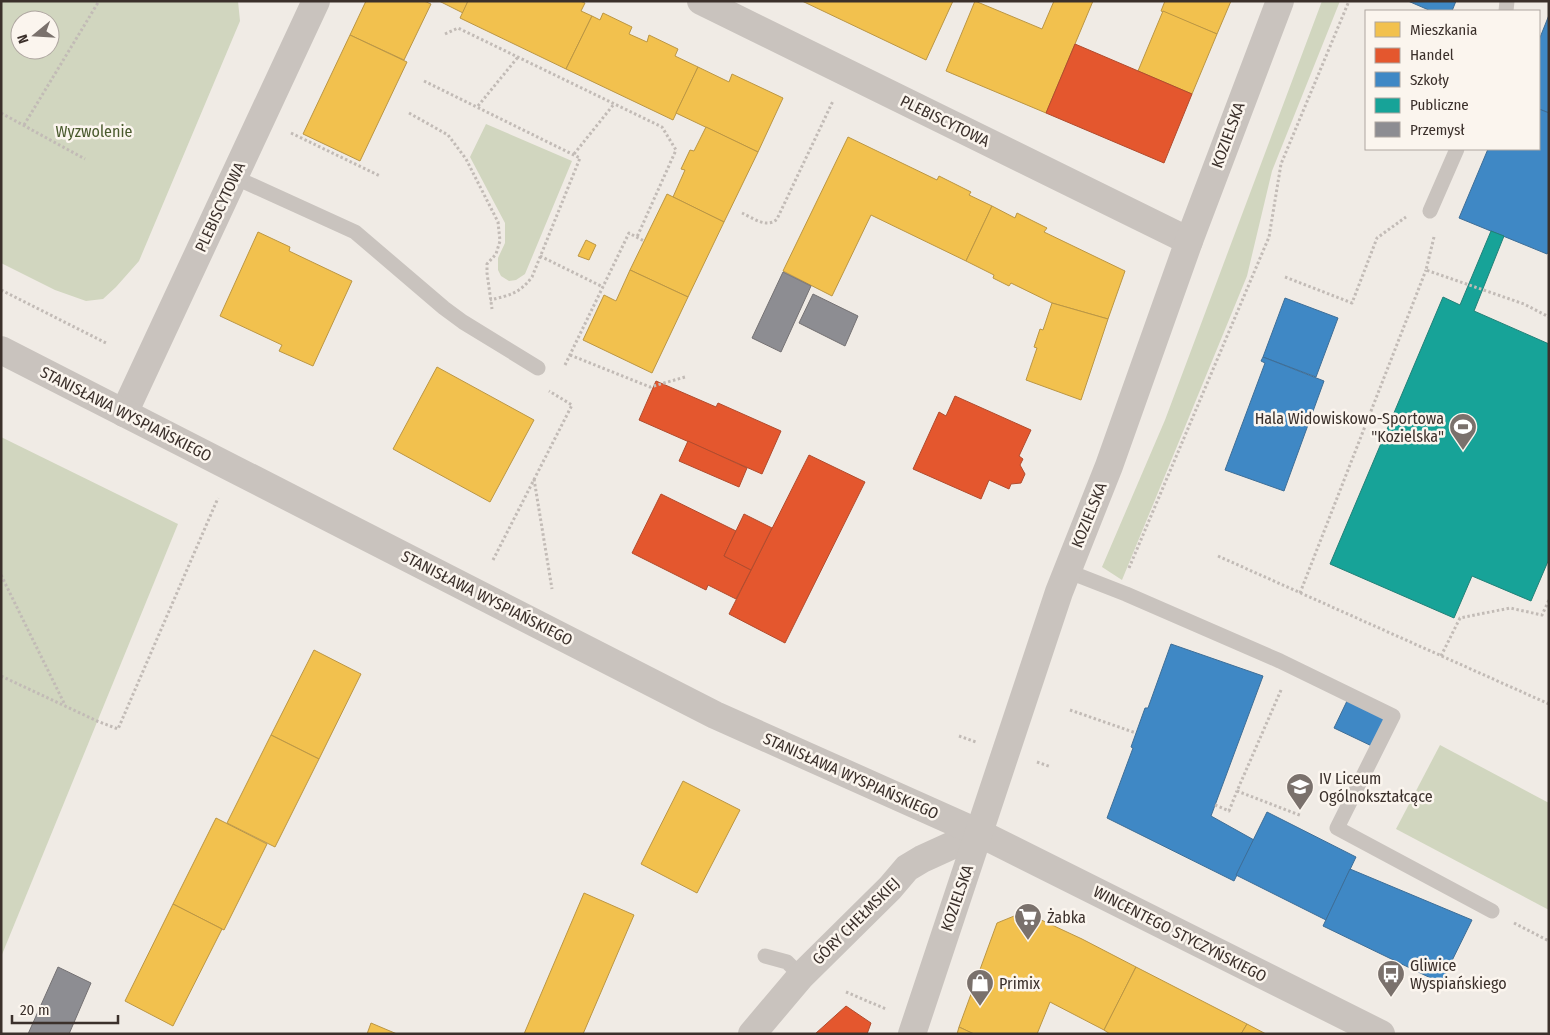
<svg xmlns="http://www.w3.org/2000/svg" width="1550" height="1035" viewBox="0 0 1550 1035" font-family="'Fira Sans Condensed',sans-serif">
<rect width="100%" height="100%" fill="#f0ebe5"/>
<!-- green -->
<g fill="#d1d6bf" fill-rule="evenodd">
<path d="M1,1H238L240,21L139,261L116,287L103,299L86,301L55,290L1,263ZM20,20H50V50H20Z"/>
<polygon points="1322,1 1340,1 1272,171 1247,276 1122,580 1102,567 1165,420"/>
<polygon points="486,124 572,161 525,274 516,280 509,281 501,276 498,270 498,258 505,243 505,223 470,157"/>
<polygon points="1,437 178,524 1,957"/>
<polygon points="1440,745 1549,803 1549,910 1396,829"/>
</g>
<!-- homes -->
<g fill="#f2c14e" stroke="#bb9644">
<polygon points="366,1 424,1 431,4 404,60 350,35"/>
<polygon points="439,1 468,1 463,13"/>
<polygon points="468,1 580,1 585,3 581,11 592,16 566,69 460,18"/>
<polygon points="802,1 953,1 926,60"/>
<polygon points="975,1 1042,29 1054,1 1093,1 1046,113 946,71"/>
<polygon points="1165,1 1231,1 1217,34 1161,11"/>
<polygon points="1163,11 1217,34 1192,94 1138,71"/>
<polygon points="603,13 632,27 629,34 647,42 649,35 678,49 675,56 698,67 673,120 566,69 592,16 600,20"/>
<polygon points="350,35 407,62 360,161 303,134"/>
<polygon points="698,67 729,82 732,74 783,98 758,152 676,113"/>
<polygon points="706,127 758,152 724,222 673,197 685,170 681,169 690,150 694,151"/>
<polygon points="848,137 937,180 939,176 971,192 969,195 992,206 966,261 871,215 832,296 783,271"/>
<polygon points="667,194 724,222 688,297 630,270"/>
<polygon points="992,206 1015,218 1017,213 1047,228 1044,232 1125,271 1108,319 1052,303 1011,283 1009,286 993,278 994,275 966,261"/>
<polygon points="258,232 290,247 289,251 352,281 313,366 279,351 282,345 220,316"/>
<polygon points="586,240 596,245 589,260 578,256"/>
<polygon points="630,270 688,297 652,373 583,340 604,295 616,301"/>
<polygon points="1052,303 1108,319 1081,400 1026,380 1037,348 1034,347 1040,329 1043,330"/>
<polygon points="437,367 534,420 490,502 393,449"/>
<polygon points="314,650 361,674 319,759 271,735"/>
<polygon points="271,735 319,759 275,847 227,823"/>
<polygon points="683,781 740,810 697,893 641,864"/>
<polygon points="216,818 267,844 224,930 173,904"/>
<polygon points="584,893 634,915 583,1034 524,1034"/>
<polygon points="173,904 222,929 173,1026 125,1001"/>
<polygon points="1024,912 1082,939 1136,967 1104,1030 1050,1002 1037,1034 974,1034 959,1027 997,923"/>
<polygon points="1136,967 1247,1024 1241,1034 1110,1034 1104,1030"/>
<polygon points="371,1023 397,1034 367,1034"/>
<polygon points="1247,1024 1266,1034 1241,1034"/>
<polygon points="959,1027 974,1034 957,1034"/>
</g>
<!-- shops -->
<g fill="#e4572e" stroke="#b14b2d">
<polygon points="1075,44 1192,94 1164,163 1046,113"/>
<polygon points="656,381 716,407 718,403 781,431 762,474 639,420"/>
<polygon points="955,396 1031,430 1019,456 1023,459 1020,465 1025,474 1021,483 1011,484 1009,489 989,480 981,499 913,469 939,412 946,416"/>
<polygon points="688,441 747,468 739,487 679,461"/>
<polygon points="809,455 865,482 785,643 729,614"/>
<polygon points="661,494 736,531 724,556 751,570 736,599 708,585 706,590 632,553"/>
<polygon points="744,514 772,528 751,570 724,556"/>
<polygon points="846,1006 871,1023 867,1034 815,1034"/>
</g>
<!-- schools -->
<g fill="#3f88c5" stroke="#3e6e97">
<polygon points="1408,1 1456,1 1452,11 1431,11"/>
<polygon points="1549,15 1549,113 1539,109 1539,40"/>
<polygon points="1539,109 1549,113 1549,251 1547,254 1459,218 1488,149 1539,149"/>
<polygon points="1285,298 1338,318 1316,377 1263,357"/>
<polygon points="1263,357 1324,381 1284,491 1225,470 1265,363 1261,361"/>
<polygon points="1171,644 1263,676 1211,816 1254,840 1234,881 1107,818 1133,748 1131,747 1145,708 1148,708"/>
<polygon points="1347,701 1389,721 1376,748 1334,728"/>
<polygon points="1267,812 1356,857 1326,920 1236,875"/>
<polygon points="1350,869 1472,920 1441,983 1323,926"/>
</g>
<!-- public -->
<polygon fill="#17a398" stroke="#228077" points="1491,231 1504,236 1474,311 1549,344 1549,559 1531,601 1472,576 1454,618 1330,564 1443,297 1460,305"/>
<!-- industry -->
<g fill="#8d8d92" stroke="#747173">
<polygon points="783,272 811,286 781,352 752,338"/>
<polygon points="813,294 858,316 845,346 799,323"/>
<polygon points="58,967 91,983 69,1034 28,1034"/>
</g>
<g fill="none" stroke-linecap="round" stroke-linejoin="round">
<!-- path -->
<g stroke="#c2bbb6" stroke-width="3" stroke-dasharray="2.5 2.5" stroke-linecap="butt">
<polyline points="445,34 458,28 662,127 676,150 637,237"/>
<path d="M424,81L580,158L532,277C519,294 510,295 490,300"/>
<polyline points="478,106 518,57"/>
<polyline points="1,113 85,159"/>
<polyline points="409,113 448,135 466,159 498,222 500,241 496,254 487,264 487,273 492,309"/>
<polyline points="24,125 99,1"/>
<polyline points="291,133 380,176"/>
<polyline points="574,154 614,104"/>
<path d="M742,213C753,218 767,229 777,219L833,101"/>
<polyline points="1434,237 1426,270 1524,304 1549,317"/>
<polyline points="540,256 603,287"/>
<polyline points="1285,277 1352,303 1377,238 1406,217"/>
<polyline points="1,290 106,343"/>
<polyline points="570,355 650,387 685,377"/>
<polyline points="565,365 629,233 644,241"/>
<polyline points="534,479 552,589"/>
<polyline points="1218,556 1549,704"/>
<polyline points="493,560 572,405 549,391"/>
<polyline points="1129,568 1269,237 1281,164 1349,1"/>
<polyline points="1,575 65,705"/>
<polyline points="1300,593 1426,270"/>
<polyline points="1441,656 1460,618 1510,608 1542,615 1549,600"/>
<polyline points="1,676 97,721 118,729 218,498"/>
<polyline points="1281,690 1237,791 1302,816"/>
<polyline points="1070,710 1136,733"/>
<polyline points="959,736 976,742"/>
<polyline points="1037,762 1051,767"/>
<polyline points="1215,805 1229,811 1237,791"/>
<polyline points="1514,923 1549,941"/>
<polyline points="846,992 886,1009"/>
</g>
<!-- service -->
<g stroke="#c9c3be" stroke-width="15">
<polyline points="1506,11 1507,1"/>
<polyline points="234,177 355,232 444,308 463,322 538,368"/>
<polyline points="1430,211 1457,149"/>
<polyline points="1067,571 1126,594 1280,661 1393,716 1337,828 1492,911"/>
<polyline points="765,956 787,962 801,976"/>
</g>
<!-- minor -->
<g stroke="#c9c3be" stroke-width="28">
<polyline points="701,1 1189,241"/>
<polyline points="124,413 316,1"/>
<polyline points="752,1034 801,976 890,888 907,868 922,859 979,833"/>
</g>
<!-- tertiary -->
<g stroke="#c9c3be" stroke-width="28">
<polyline points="1,350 715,715 979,833 1381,1034"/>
<polyline points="912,1034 1059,592 1109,466 1189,241 1280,1"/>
</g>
</g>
<!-- icons -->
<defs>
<symbol id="stadium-pin" viewBox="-11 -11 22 30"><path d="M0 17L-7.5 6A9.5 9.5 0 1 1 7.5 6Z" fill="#7a716c" stroke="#fbf5ee"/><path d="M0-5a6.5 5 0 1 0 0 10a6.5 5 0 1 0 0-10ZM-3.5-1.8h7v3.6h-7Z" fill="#fff"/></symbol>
<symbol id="school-pin" viewBox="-11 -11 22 30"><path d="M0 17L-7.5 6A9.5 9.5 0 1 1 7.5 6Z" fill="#7a716c" stroke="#fbf5ee"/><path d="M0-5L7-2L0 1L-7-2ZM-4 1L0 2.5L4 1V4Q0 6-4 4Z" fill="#fff"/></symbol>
<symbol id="supermarket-pin" viewBox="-11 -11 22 30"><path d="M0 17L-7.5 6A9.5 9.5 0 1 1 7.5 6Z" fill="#7a716c" stroke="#fbf5ee"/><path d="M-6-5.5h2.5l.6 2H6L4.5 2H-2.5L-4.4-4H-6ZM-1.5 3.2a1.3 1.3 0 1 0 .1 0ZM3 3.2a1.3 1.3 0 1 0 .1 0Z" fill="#fff"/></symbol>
<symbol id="bus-pin" viewBox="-11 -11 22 30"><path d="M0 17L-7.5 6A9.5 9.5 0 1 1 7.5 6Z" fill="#7a716c" stroke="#fbf5ee"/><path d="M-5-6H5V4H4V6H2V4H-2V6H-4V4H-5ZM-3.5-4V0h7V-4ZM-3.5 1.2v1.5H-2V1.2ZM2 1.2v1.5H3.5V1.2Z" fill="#fff"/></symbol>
<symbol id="shop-pin" viewBox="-11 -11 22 30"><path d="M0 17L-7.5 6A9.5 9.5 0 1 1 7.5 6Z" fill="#7a716c" stroke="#fbf5ee"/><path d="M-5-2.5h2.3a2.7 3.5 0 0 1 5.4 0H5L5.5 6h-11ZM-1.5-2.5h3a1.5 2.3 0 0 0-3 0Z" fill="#fff"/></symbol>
</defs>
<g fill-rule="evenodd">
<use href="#stadium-pin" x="1447" y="411" width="32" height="43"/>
<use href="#school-pin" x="1284" y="771" width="32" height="43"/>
<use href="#supermarket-pin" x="1012" y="901" width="32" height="43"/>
<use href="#bus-pin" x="1375" y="958" width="32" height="43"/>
<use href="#shop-pin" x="964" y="967" width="32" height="43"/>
</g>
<g text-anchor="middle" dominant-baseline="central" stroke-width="5" stroke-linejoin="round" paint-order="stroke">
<!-- street labels -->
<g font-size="16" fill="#3b302b" stroke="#fbf5ee">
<text transform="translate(945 121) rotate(26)">PLEBISCYTOWA</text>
<text transform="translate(1228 135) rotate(-70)">KOZIELSKA</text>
<text transform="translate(220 207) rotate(-65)">PLEBISCYTOWA</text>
<text transform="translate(126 414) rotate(27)">STANISŁAWA WYSPIAŃSKIEGO</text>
<text transform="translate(1089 515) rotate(-68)">KOZIELSKA</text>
<text transform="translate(487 598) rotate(27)">STANISŁAWA WYSPIAŃSKIEGO</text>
<text transform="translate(851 776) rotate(24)">STANISŁAWA WYSPIAŃSKIEGO</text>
<text transform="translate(957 898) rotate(-71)">KOZIELSKA</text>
<text transform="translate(856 921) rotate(-45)">GÓRY CHEŁMSKIEJ</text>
<text transform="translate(1180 934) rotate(27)">WINCENTEGO STYCZYŃSKIEGO</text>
</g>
<!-- park labels -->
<g font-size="16" fill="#4a5a2e" stroke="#fbf5ee">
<text x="94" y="131">Wyzwolenie</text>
</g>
<!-- poi labels -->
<g font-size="16" fill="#3b302b" stroke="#fbf5ee" text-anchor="start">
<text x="1444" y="418" text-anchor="end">Hala Widowiskowo-Sportowa<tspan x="1444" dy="18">"Kozielska"</tspan></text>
<text x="1319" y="778">IV Liceum<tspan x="1319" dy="18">Ogólnokształcące</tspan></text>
<text x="1047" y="917">Żabka</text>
<text x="1410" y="965">Gliwice<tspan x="1410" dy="18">Wyspiańskiego</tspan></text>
<text x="999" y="983">Primix</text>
</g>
</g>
<!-- border -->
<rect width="1550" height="1035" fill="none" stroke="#3b302b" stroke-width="5"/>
<!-- legend -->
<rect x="1365" y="10" width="175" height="140" fill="#fbf5ee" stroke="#aea6a0"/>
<rect x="1375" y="22" width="25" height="15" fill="#f2c14e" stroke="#aea6a0"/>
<text x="1410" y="35" font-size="15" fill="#3b302b">Mieszkania</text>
<rect x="1375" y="48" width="25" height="15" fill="#e4572e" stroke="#aea6a0"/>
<text x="1410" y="60" font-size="15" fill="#3b302b">Handel</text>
<rect x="1375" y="72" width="25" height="15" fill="#3f88c5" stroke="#aea6a0"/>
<text x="1410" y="85" font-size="15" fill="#3b302b">Szkoły</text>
<rect x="1375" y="98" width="25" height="15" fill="#17a398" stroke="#aea6a0"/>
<text x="1410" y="110" font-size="15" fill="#3b302b">Publiczne</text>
<rect x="1375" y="122" width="25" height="15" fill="#8d8d92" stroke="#aea6a0"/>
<text x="1410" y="135" font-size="15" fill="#3b302b">Przemysł</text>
<!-- north arrow -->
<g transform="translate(35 35) rotate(252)"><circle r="24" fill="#fbf5ee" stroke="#aea6a0"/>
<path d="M0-4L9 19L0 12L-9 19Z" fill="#7a716c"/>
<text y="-8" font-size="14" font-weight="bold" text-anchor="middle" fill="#3b302b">N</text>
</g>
<!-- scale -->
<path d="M12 1015v8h106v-8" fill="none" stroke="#3b302b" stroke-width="2.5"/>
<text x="20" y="1015" font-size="15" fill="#3b302b" stroke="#fbf5ee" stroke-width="4" paint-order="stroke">20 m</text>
</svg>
